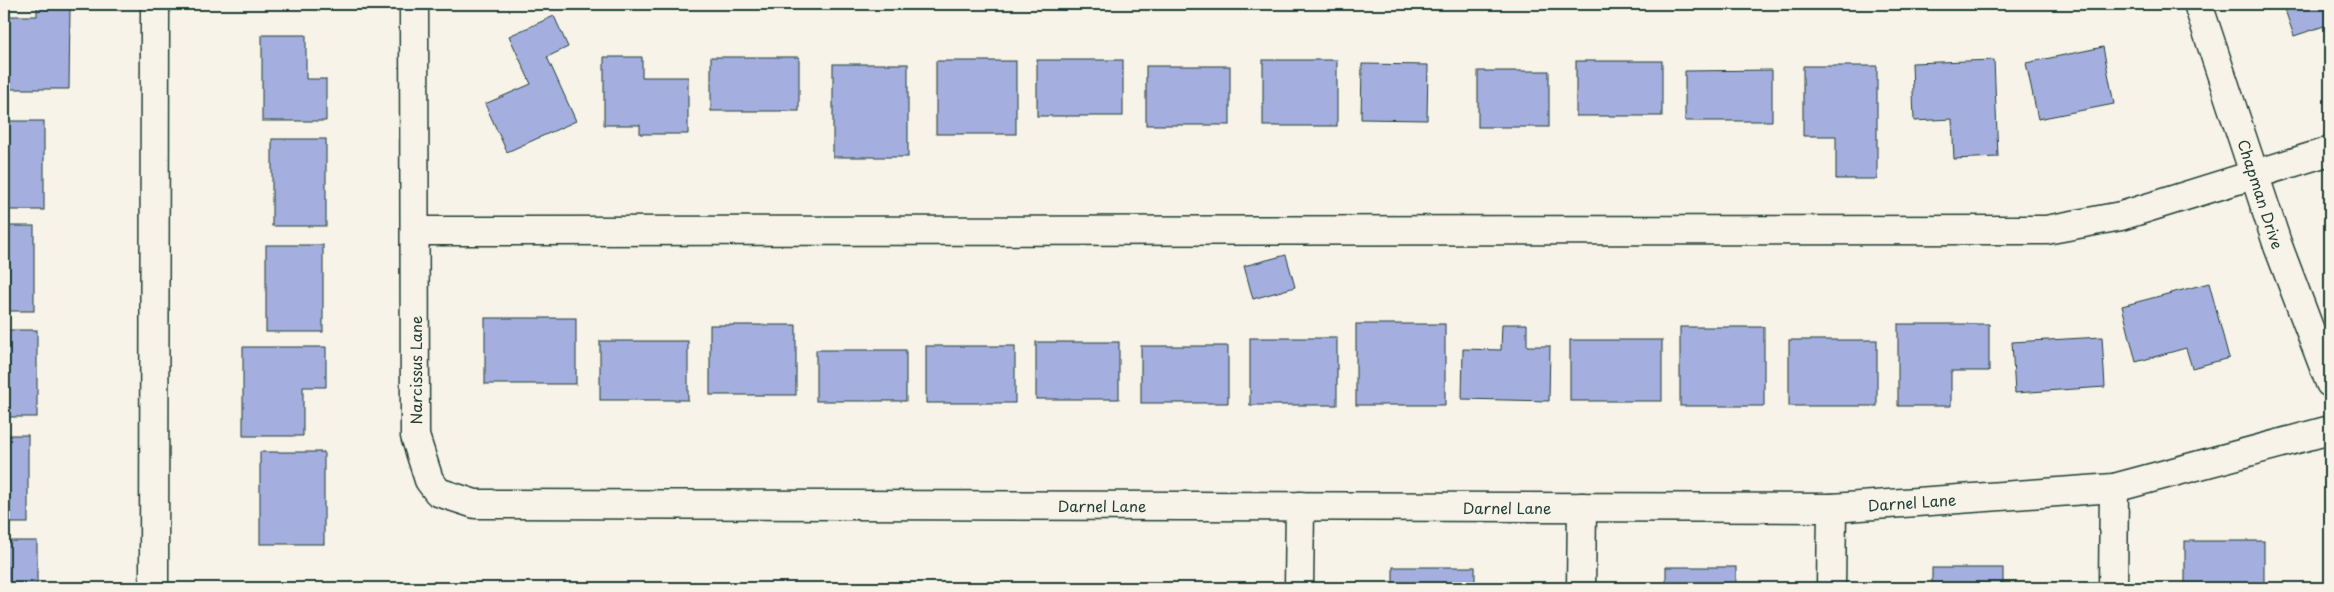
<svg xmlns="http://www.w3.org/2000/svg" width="2334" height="592" viewBox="0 0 2334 592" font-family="'Playpen Sans',sans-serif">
<rect width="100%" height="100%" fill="#f7f3e8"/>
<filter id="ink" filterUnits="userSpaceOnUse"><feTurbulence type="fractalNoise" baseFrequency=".02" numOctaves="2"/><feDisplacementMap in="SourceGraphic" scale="10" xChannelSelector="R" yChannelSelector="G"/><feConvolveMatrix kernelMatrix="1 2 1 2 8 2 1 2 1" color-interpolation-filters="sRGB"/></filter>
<g filter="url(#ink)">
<!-- building -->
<g fill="#a4afdf" stroke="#1f3d34">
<polygon points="2283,4 2330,4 2330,24 2294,36"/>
<polygon points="37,6 70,6 69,89 4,89 4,16 37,16"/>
<polygon points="554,16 568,47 547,57 576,121 507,152 485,104 531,84 509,36"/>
<polygon points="262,35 306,35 306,79 326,79 326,121 262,121"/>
<polygon points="2103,47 2114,104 2038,119 2026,63"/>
<polygon points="604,57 642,57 642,77 688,77 688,134 640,134 640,125 604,125"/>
<rect x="711" y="57" width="88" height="54"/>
<rect x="1037" y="60" width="86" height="56"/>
<rect x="1263" y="60" width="74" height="66"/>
<polygon points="1994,60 1998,157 1954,159 1952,119 1914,121 1912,63"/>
<rect x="936" y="61" width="80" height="73"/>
<rect x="1576" y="61" width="86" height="55"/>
<rect x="833" y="64" width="75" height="93"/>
<polygon points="1362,64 1428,65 1427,120 1361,119"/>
<rect x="1146" y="66" width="84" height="59"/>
<polygon points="1803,66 1877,66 1877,179 1836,179 1836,136 1803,136"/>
<polygon points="1772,70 1772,121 1685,121 1685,71"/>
<rect x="1478" y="71" width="71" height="56"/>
<rect x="4" y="121" width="40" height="89"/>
<rect x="272" y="139" width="54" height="87"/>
<rect x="4" y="226" width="30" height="85"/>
<rect x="266" y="245" width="57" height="87"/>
<polygon points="1286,255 1295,287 1253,299 1244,266"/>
<polygon points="2209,283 2229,358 2192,368 2186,348 2136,362 2122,306"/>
<rect x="485" y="318" width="91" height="66"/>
<rect x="1356" y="324" width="89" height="81"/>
<polygon points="1502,324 1527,324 1527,346 1550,346 1549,401 1462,399 1463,349 1501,350"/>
<polygon points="1898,324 1989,324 1989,371 1951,371 1951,406 1898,406"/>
<rect x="710" y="325" width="86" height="70"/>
<rect x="1680" y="327" width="84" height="79"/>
<rect x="4" y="330" width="33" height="87"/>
<polygon points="2102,337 2105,387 2015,393 2012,342"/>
<rect x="1250" y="338" width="87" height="67"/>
<rect x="1570" y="340" width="92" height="61"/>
<rect x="1789" y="340" width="88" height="66"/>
<rect x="600" y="341" width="88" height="59"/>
<rect x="1036" y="342" width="83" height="57"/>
<rect x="926" y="346" width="89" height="57"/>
<rect x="1141" y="346" width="87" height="57"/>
<polygon points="243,347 326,347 326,387 303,387 303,436 243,436"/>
<rect x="816" y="350" width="90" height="51"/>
<rect x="4" y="435" width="24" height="88"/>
<rect x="260" y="452" width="64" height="92"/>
<rect x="4" y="541" width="33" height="47"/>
<rect x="2185" y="541" width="79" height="47"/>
<rect x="1393" y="567" width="82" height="21"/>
<rect x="1666" y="567" width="70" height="21"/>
<rect x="1932" y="568" width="71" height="20"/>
<rect x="1115" y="587" width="88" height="1"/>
</g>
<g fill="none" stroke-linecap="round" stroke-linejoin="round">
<defs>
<g id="minor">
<polyline points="414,4 415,436 429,480 438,492 475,504 1832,508 2114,488 2330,430"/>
<polyline points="2198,4 2278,246 2330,383"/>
<polyline points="415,231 2046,230 2121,216 2330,151"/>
<polyline points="154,588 155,4"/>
<polyline points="1299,588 1300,506"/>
<polyline points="1581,588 1582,507"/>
<polyline points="1831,588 1832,508"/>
<polyline points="2113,588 2114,488"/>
</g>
</defs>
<!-- minor casing -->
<use href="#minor" stroke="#1f3d34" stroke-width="31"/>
<!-- minor -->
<use href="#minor" stroke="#f7f3e8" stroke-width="28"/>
</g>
</g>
<g text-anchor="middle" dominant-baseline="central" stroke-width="5" stroke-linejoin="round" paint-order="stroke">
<!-- street labels -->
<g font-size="15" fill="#1f3d34" stroke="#f7f3e8">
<text transform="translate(2261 194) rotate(72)">Chapman Drive</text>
<text transform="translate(415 370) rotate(-90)">Narcissus Lane</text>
<text transform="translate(1912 502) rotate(-4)">Darnel Lane</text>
<text x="1102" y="505">Darnel Lane</text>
<text x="1507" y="507">Darnel Lane</text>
</g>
</g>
<!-- margin -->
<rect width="2334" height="592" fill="none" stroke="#f7f3e8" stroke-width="20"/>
<rect x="10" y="10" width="2314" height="572" fill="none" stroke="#1f3d34" stroke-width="2" filter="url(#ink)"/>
</svg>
